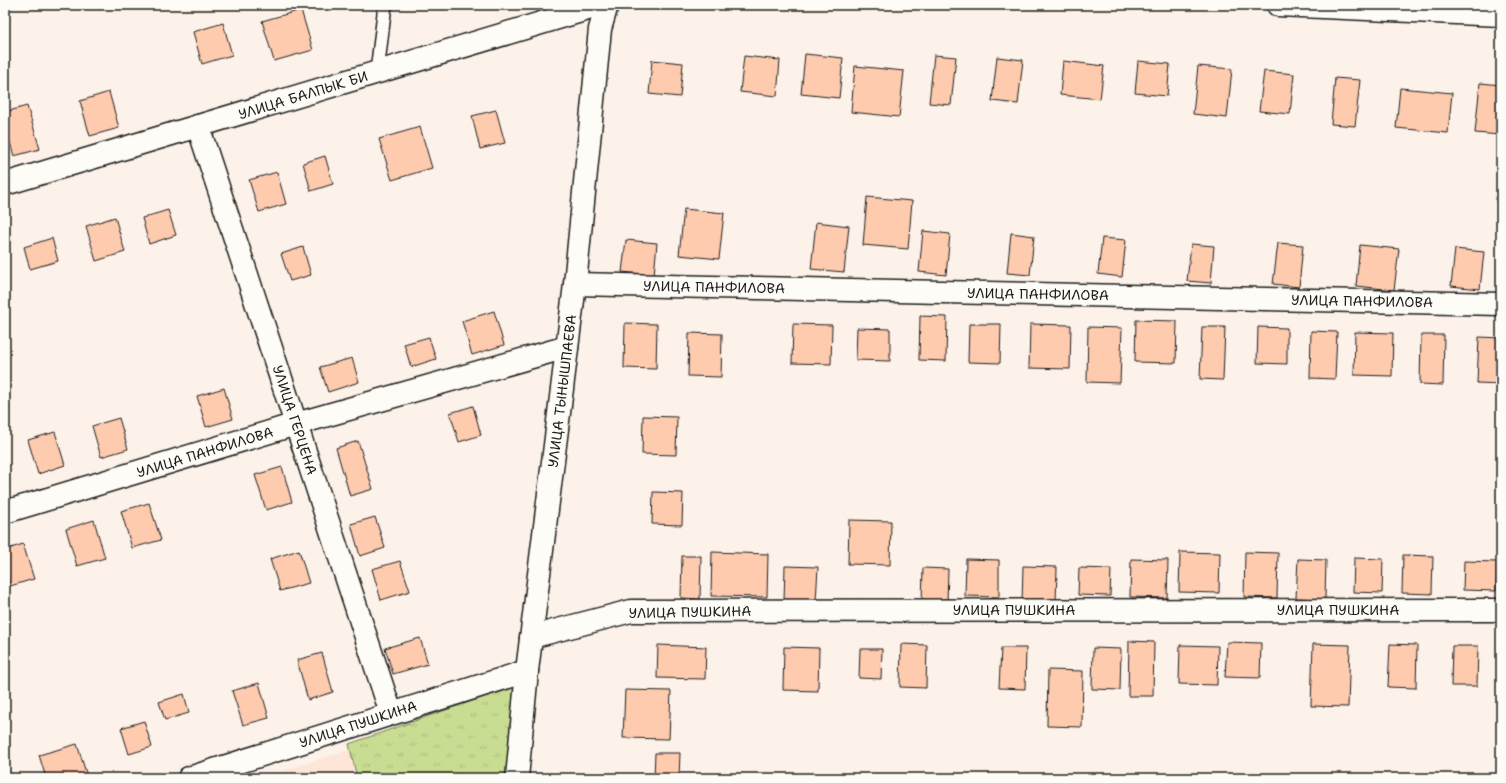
<svg xmlns="http://www.w3.org/2000/svg" width="1506" height="783" viewBox="0 0 1506 783" font-family="'Shantell Sans',sans-serif">
<defs>
<pattern id="grass-tufts" width="24" height="20" patternUnits="userSpaceOnUse"><rect width="24" height="20" fill="#c8dd92"/><path d="M3 7l-1-3M5 7V3M7 7l1-3M15 17l-1-3M17 17v-4M19 17l1-3" fill="none" stroke="#abbd7d"/></pattern>
</defs>
<rect width="100%" height="100%" fill="#fdf2e9"/>
<filter id="ink" filterUnits="userSpaceOnUse"><feTurbulence type="fractalNoise" baseFrequency=".025" numOctaves="2"/><feDisplacementMap in="SourceGraphic" scale="8" xChannelSelector="R" yChannelSelector="G"/><feConvolveMatrix kernelMatrix="1 2 1 2 8 2 1 2 1" color-interpolation-filters="sRGB"/></filter>
<g filter="url(#ink)">
<!-- built -->
<polygon fill="#fde6d8" points="477,709 470,778 260,778"/>
<!-- grass -->
<polygon fill="url(#grass-tufts)" stroke="#727c57" points="514,686 506,778 357,778 349,744"/>
<!-- building -->
<g fill="#fecbaf" stroke="#1c1c1c">
<polygon points="301,10 313,50 274,61 262,21"/>
<polygon points="223,23 232,55 202,64 193,32"/>
<polygon points="805,54 843,58 839,98 801,94"/>
<polygon points="934,55 956,57 951,105 929,103"/>
<polygon points="744,56 780,60 777,96 740,92"/>
<polygon points="997,57 1023,60 1018,104 992,101"/>
<polygon points="652,60 683,63 680,97 649,94"/>
<polygon points="1063,61 1104,66 1100,99 1060,95"/>
<polygon points="1138,61 1170,64 1167,96 1135,93"/>
<polygon points="855,66 904,71 899,117 851,112"/>
<polygon points="1198,66 1232,69 1227,118 1193,114"/>
<polygon points="1264,71 1294,74 1290,114 1259,111"/>
<polygon points="1335,78 1360,80 1355,126 1331,124"/>
<polygon points="1480,83 1501,85 1501,135 1475,133"/>
<polygon points="1400,88 1452,93 1448,133 1396,128"/>
<polygon points="109,92 119,128 90,136 80,101"/>
<polygon points="27,106 40,149 14,156 5,126 5,112"/>
<polygon points="496,110 505,143 480,149 472,116"/>
<polygon points="420,127 432,168 392,180 379,139"/>
<polygon points="325,156 333,184 311,191 303,163"/>
<polygon points="277,172 286,204 259,212 249,180"/>
<polygon points="867,197 912,201 908,249 863,245"/>
<polygon points="684,209 724,213 719,259 679,255"/>
<polygon points="168,210 176,235 149,244 142,218"/>
<polygon points="115,217 125,252 96,261 86,226"/>
<polygon points="816,222 849,226 844,272 811,269"/>
<polygon points="923,231 950,234 946,275 919,272"/>
<polygon points="1011,233 1034,236 1030,275 1007,273"/>
<polygon points="52,238 58,261 30,269 24,247"/>
<polygon points="1102,238 1126,240 1122,277 1098,274"/>
<polygon points="626,240 657,243 654,275 622,272"/>
<polygon points="1278,243 1303,245 1299,287 1273,284"/>
<polygon points="1191,244 1214,246 1211,283 1187,281"/>
<polygon points="1360,245 1399,249 1394,290 1356,286"/>
<polygon points="303,247 311,275 290,281 281,254"/>
<polygon points="1455,249 1484,252 1480,289 1451,286"/>
<polygon points="494,311 504,345 472,355 462,321"/>
<polygon points="920,316 947,317 946,361 919,360"/>
<polygon points="1136,320 1177,321 1176,363 1135,362"/>
<polygon points="625,323 657,324 656,369 624,368"/>
<polygon points="793,324 832,325 831,364 792,363"/>
<polygon points="969,324 1001,324 1000,363 968,362"/>
<polygon points="1030,324 1071,325 1070,369 1029,368"/>
<polygon points="1088,327 1122,328 1120,383 1087,382"/>
<polygon points="1202,327 1225,327 1223,380 1200,379"/>
<polygon points="1258,327 1287,328 1287,364 1257,363"/>
<polygon points="857,328 890,329 890,361 856,360"/>
<polygon points="1311,331 1337,332 1335,379 1310,378"/>
<polygon points="1355,332 1393,333 1392,376 1354,375"/>
<polygon points="689,333 722,334 721,377 688,376"/>
<polygon points="1421,335 1444,335 1443,385 1420,384"/>
<polygon points="429,337 436,359 411,367 404,344"/>
<polygon points="1479,337 1501,338 1501,384 1477,383"/>
<polygon points="352,358 359,382 328,392 320,367"/>
<polygon points="224,388 233,419 206,427 197,396"/>
<polygon points="473,406 481,435 459,442 450,413"/>
<polygon points="643,416 677,417 676,455 642,454"/>
<polygon points="119,418 128,449 101,457 92,426"/>
<polygon points="55,432 65,465 38,474 28,440"/>
<polygon points="358,441 373,489 350,496 336,448"/>
<polygon points="282,467 292,502 266,510 255,475"/>
<polygon points="653,492 683,493 682,525 652,524"/>
<polygon points="149,503 161,540 132,548 121,511"/>
<polygon points="375,517 385,548 360,556 351,524"/>
<polygon points="94,520 105,558 77,566 66,529"/>
<polygon points="849,520 891,521 890,565 848,564"/>
<polygon points="23,544 34,579 10,586 5,570 5,550"/>
<polygon points="299,550 309,583 280,591 270,559"/>
<polygon points="712,552 768,554 767,597 711,596"/>
<polygon points="1180,552 1220,553 1219,593 1179,592"/>
<polygon points="1245,552 1278,553 1277,598 1244,597"/>
<polygon points="1403,555 1433,556 1432,594 1402,593"/>
<polygon points="682,556 701,556 700,599 681,598"/>
<polygon points="1354,558 1383,559 1382,593 1353,592"/>
<polygon points="966,559 999,560 999,597 965,596"/>
<polygon points="1131,559 1168,560 1167,598 1130,597"/>
<polygon points="1298,559 1326,560 1325,599 1296,598"/>
<polygon points="400,561 410,591 381,600 372,569"/>
<polygon points="1464,561 1497,562 1496,591 1463,590"/>
<polygon points="785,566 818,567 816,602 784,601"/>
<polygon points="1023,566 1057,567 1056,604 1022,603"/>
<polygon points="923,568 948,569 947,603 922,603"/>
<polygon points="1079,568 1111,569 1110,596 1078,595"/>
<polygon points="420,638 428,664 393,674 385,648"/>
<polygon points="1129,641 1154,642 1153,696 1128,696"/>
<polygon points="1227,642 1261,643 1260,678 1225,677"/>
<polygon points="901,644 927,645 926,688 900,687"/>
<polygon points="1313,644 1350,645 1348,707 1311,706"/>
<polygon points="1390,644 1417,645 1416,688 1388,687"/>
<polygon points="658,645 706,647 705,679 657,678"/>
<polygon points="1180,645 1218,646 1217,685 1179,684"/>
<polygon points="1452,646 1478,646 1477,686 1451,686"/>
<polygon points="784,647 819,648 818,691 783,690"/>
<polygon points="1001,648 1026,648 1025,689 999,688"/>
<polygon points="1093,648 1121,649 1120,690 1092,689"/>
<polygon points="860,649 882,649 881,679 859,678"/>
<polygon points="322,653 333,692 308,700 297,660"/>
<polygon points="1048,670 1083,671 1082,727 1047,726"/>
<polygon points="259,683 269,718 243,725 232,691"/>
<polygon points="625,690 671,691 669,739 623,738"/>
<polygon points="184,694 189,713 165,720 159,702"/>
<polygon points="144,721 152,747 129,754 121,728"/>
<polygon points="77,744 87,776 81,778 46,778 39,755"/>
<polygon points="655,753 680,753 679,778 654,778"/>
<polygon points="5,762 10,778 5,778"/>
</g>
<g fill="none" stroke-linecap="round" stroke-linejoin="round">
<defs>
<polyline id="service" points="377,72 385,5"/>
<g id="minor">
<polyline points="1278,5 1501,15"/>
<polyline points="198,126 391,713"/>
<polyline points="5,184 601,5"/>
<polyline points="575,284 1501,304"/>
<polyline points="5,512 296,424 567,347"/>
<polyline points="531,637 631,611 1501,610"/>
<polyline points="189,778 527,671"/>
</g>
<polyline id="tertiary" points="517,778 527,671 575,284 600,29 607,5"/>
</defs>
<!-- service casing -->
<use href="#service" stroke="#1c1c1c" stroke-width="16"/>
<!-- minor casing -->
<use href="#minor" stroke="#1c1c1c" stroke-width="25"/>
<!-- tertiary casing -->
<use href="#tertiary" stroke="#1c1c1c" stroke-width="25"/>
<!-- service -->
<use href="#service" stroke="#fdfcf7" stroke-width="13"/>
<!-- minor -->
<use href="#minor" stroke="#fdfcf7" stroke-width="22"/>
<!-- tertiary -->
<use href="#tertiary" stroke="#fdfcf7" stroke-width="22"/>
</g>
</g>
<g text-anchor="middle" dominant-baseline="central" stroke-width="3" stroke-linejoin="round" paint-order="stroke">
<!-- street labels -->
<g font-size="14" fill="#1c1c1c" stroke="#fdfcf7">
<text transform="translate(303 95) rotate(-17)">УЛИЦА БАЛПЫК БИ</text>
<text transform="translate(714 287) rotate(1)">УЛИЦА ПАНФИЛОВА</text>
<text transform="translate(1038 294) rotate(1)">УЛИЦА ПАНФИЛОВА</text>
<text transform="translate(1362 301) rotate(1)">УЛИЦА ПАНФИЛОВА</text>
<text transform="translate(562 391) rotate(-83)">УЛИЦА ТЫНЫШПАЕВА</text>
<text transform="translate(295 420) rotate(72)">УЛИЦА ГЕРЦЕНА</text>
<text transform="translate(205 452) rotate(-17)">УЛИЦА ПАНФИЛОВА</text>
<text x="1014" y="610">УЛИЦА ПУШКИНА</text>
<text x="1338" y="610">УЛИЦА ПУШКИНА</text>
<text transform="translate(690 612) rotate(-1)">УЛИЦА ПУШКИНА</text>
<text transform="translate(358 724) rotate(-18)">УЛИЦА ПУШКИНА</text>
</g>
</g>
<!-- margin -->
<rect width="1506" height="783" fill="none" stroke="#fdfcf7" stroke-width="20"/>
<rect x="10" y="10" width="1486" height="763" fill="none" stroke="#1c1c1c" stroke-width="1.5" filter="url(#ink)"/>
</svg>
